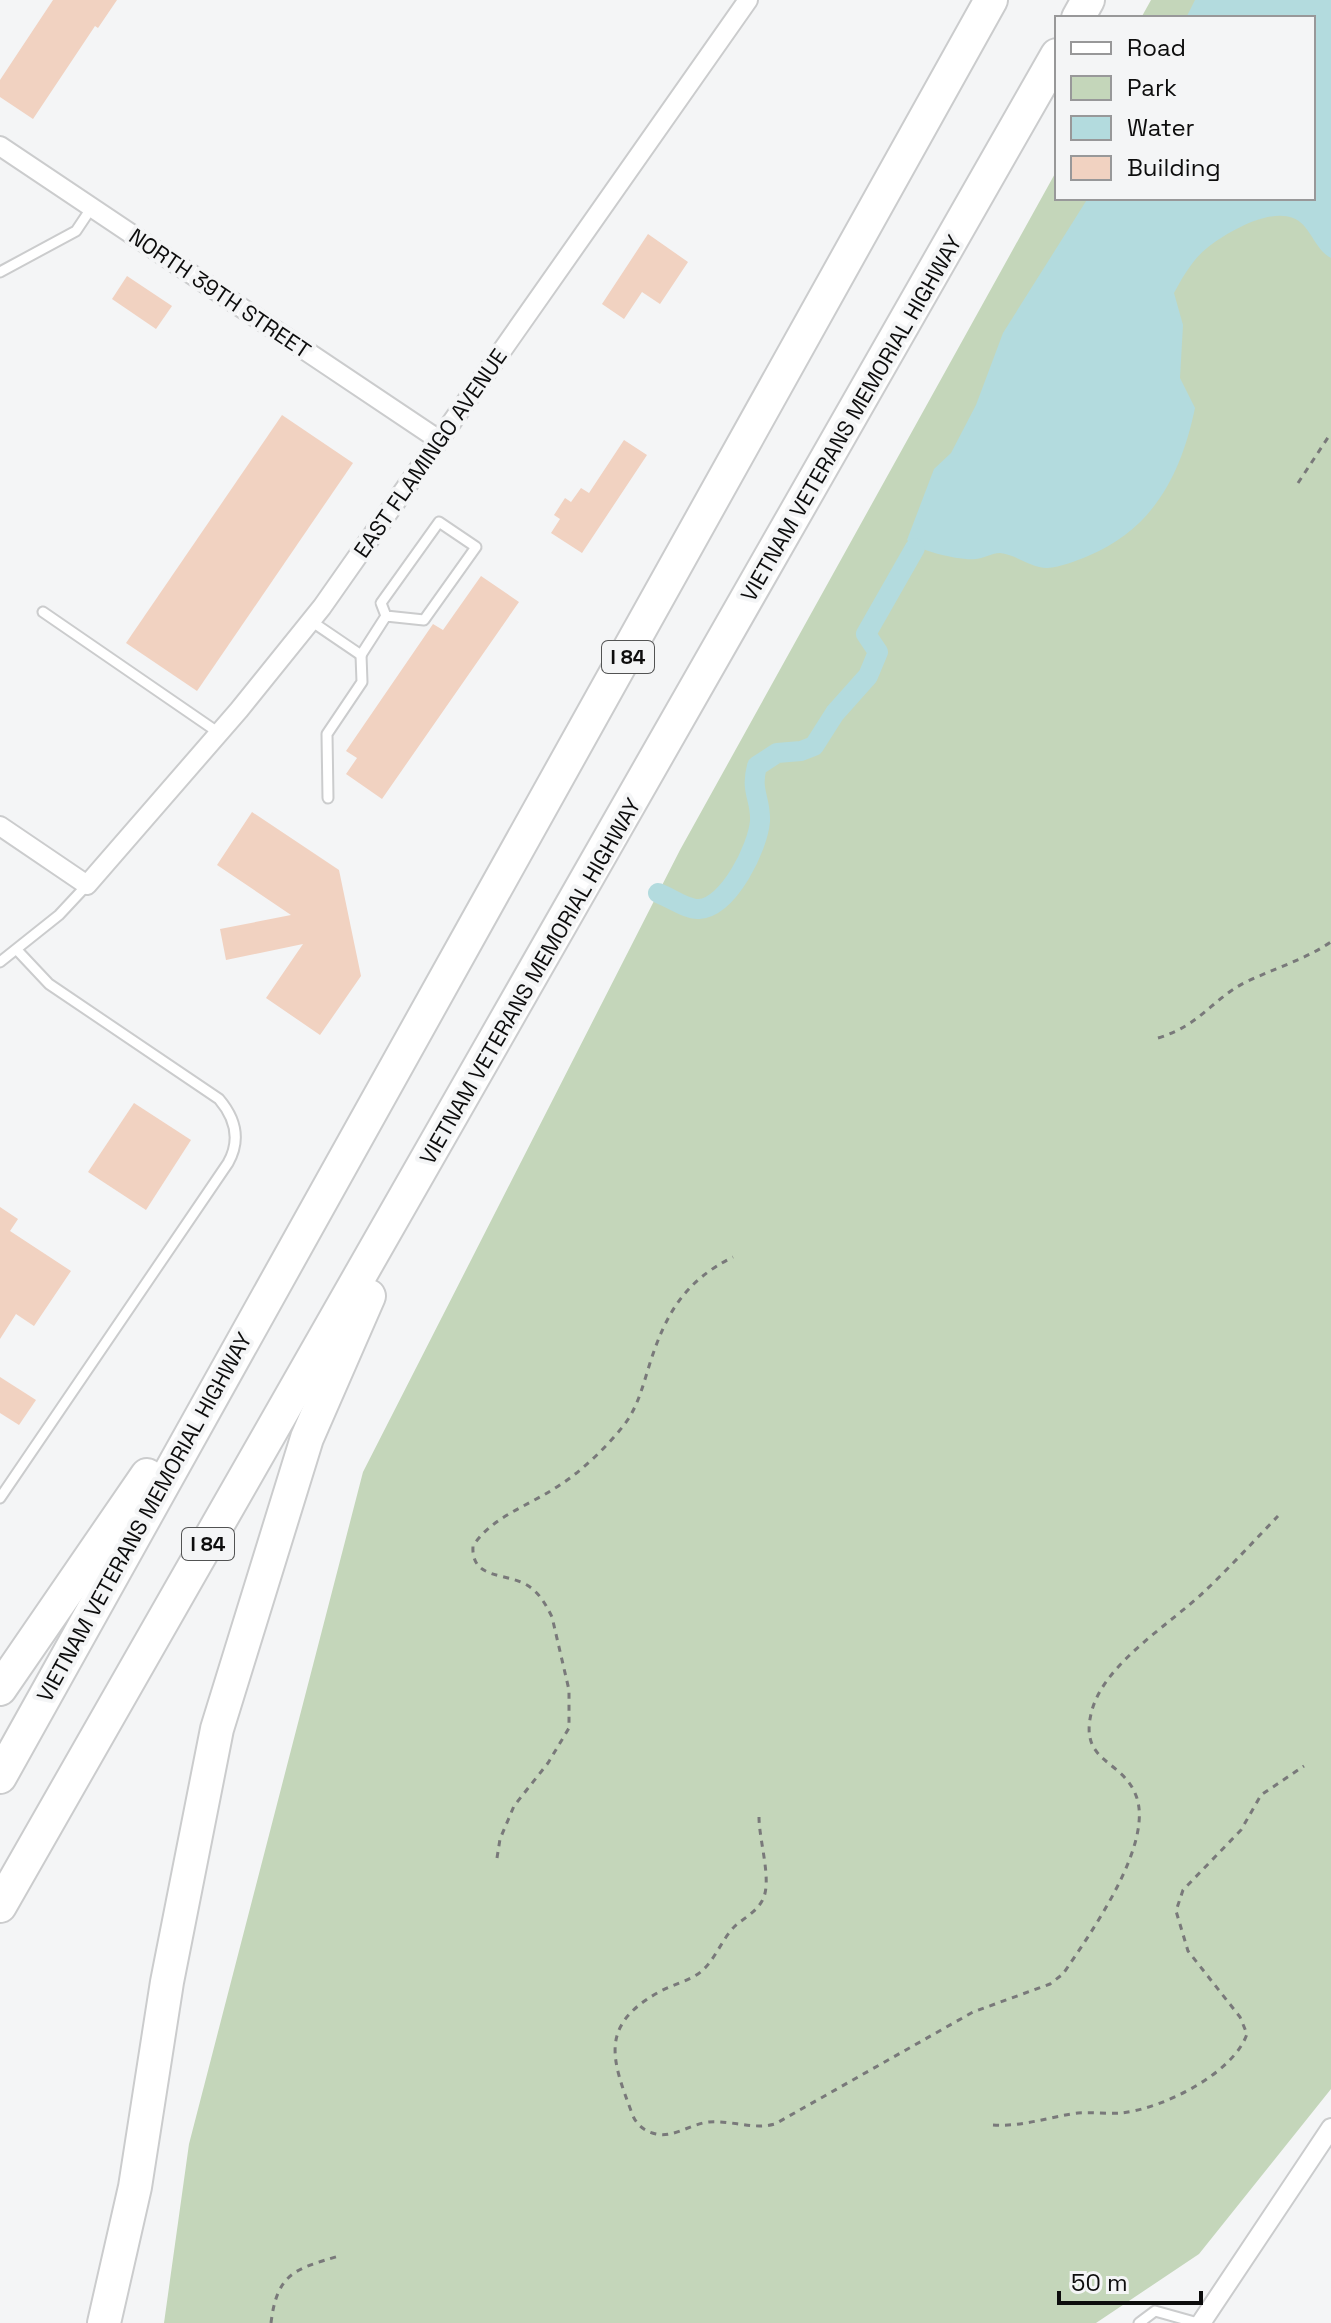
<svg xmlns="http://www.w3.org/2000/svg" width="1331" height="2323" viewBox="0 0 1331 2323" font-family="'Space Grotesk',sans-serif">
<rect width="100%" height="100%" fill="#f4f5f6"/>
<!-- green -->
<polygon fill="#c4d6ba" points="1151,0 1331,0 1331,2089 1199,2254 1096,2323 164,2323 189,2144 363,1472 680,850 1057,170 1057,198 1313,198 1313,18 1141,18"/>
<!-- water -->
<path fill="#b3dbde" d="M1195,0H1331V258C1314,249 1310,224 1293,218C1268,208 1226,233 1207,248C1193,259 1182,278 1174,293L1183,325L1180,378L1195,408C1181,475 1153,529 1088,556C1076,561 1061,567 1047,568C1031,568 1015,554 1000,553C992,553 984,558 976,559C961,561 918,551 907,540L934,469L951,453L976,405L1003,333L1088,198H1313V18H1186Z"/>
<g fill="none" stroke-linecap="round" stroke-linejoin="round">
<!-- canal -->
<path stroke="#b3dbde" stroke-width="20" d="M658,893C669,897 688,910 699,909C729,907 758,847 760,821C761,798 750,792 757,766L777,753L801,751L814,746L835,713L868,676L878,652L866,634L915,548"/>
</g>
<!-- building -->
<g fill="#f1d2c1">
<polygon points="53,0 117,0 98,28 95,26 33,119 0,97 0,80"/>
<polygon points="648,234 688,262 660,304 642,292 624,319 602,304"/>
<polygon points="127,276 172,306 156,329 112,299"/>
<polygon points="282,415 353,463 197,691 126,643"/>
<polygon points="624,440 647,455 582,553 551,533 560,519 554,515 565,498 571,502 581,488 589,493"/>
<polygon points="481,576 519,602 382,799 346,774 357,758 346,751 433,624 443,630"/>
<polygon points="252,812 339,870 361,976 320,1035 266,998 303,944 226,960 220,929 291,915 217,865"/>
<polygon points="134,1103 191,1140 146,1210 88,1172"/>
<polygon points="0,1207 18,1219 10,1231 71,1271 34,1326 16,1314 0,1339"/>
<polygon points="0,1377 36,1400 19,1425 0,1413"/>
</g>
<g fill="none" stroke-linecap="round" stroke-linejoin="round">
<defs>
<g id="service">
<polyline points="0,272 76,231 92,207"/>
<polyline points="43,612 219,733"/>
<polyline points="311,621 361,655 386,616 424,620 476,547 439,522 381,603 386,616"/>
<polyline points="328,798 327,734 362,682 361,655"/>
<polyline points="0,962 59,915 87,885"/>
<path d="M0,1498L228,1163C241,1140 236,1119 219,1099L49,984L17,950"/>
<polyline points="1139,2323 1155,2311 1198,2323"/>
</g>
<g id="minor">
<polyline points="0,146 439,440"/>
<polyline points="0,826 87,885 239,710 322,607 748,0"/>
<polyline points="1201,2323 1331,2128"/>
</g>
<g id="motorway">
<polyline points="1078,18 1088,0"/>
<polyline points="0,1689 147,1475"/>
<polyline points="0,1777 991,0"/>
<polyline points="0,1906 1057,55"/>
<polyline points="104,2323 135,2187 167,1982 217,1729 307,1438 369,1296"/>
</g>
</defs>
<!-- service casing -->
<use href="#service" stroke="#cbcccd" stroke-width="13"/>
<!-- minor casing -->
<use href="#minor" stroke="#cbcccd" stroke-width="22"/>
<!-- motorway casing -->
<use href="#motorway" stroke="#cbcccd" stroke-width="36"/>
<!-- path -->
<g stroke="#79797a" stroke-width="3" stroke-dasharray="6 6" stroke-linecap="butt">
<polyline points="1298,483 1331,433"/>
<path d="M1158,1038C1201,1025 1212,999 1246,982C1275,968 1304,960 1331,942"/>
<path d="M759,1817C759,1841 773,1883 762,1901C756,1912 744,1918 735,1926C721,1940 714,1963 698,1974C686,1982 671,1985 659,1992C598,2026 612,2060 633,2116C637,2125 645,2132 656,2134C674,2138 690,2124 709,2122C731,2120 753,2130 775,2124L973,2012L1050,1984L1063,1974C1090,1934 1157,1841 1135,1793C1120,1759 1080,1762 1091,1714C1102,1664 1171,1624 1206,1590C1231,1566 1254,1541 1278,1516"/>
<path d="M497,1858L500,1839L514,1806L548,1763L569,1728V1690L552,1617C545,1603 538,1590 523,1583C502,1573 471,1578 473,1546C491,1518 525,1507 552,1490C579,1474 605,1449 624,1425C638,1407 643,1385 650,1363C666,1313 685,1281 733,1257"/>
<path d="M993,2125C1023,2127 1048,2117 1078,2113C1092,2112 1107,2114 1121,2113C1162,2109 1233,2074 1247,2034L1240,2017L1188,1951L1176,1911L1183,1890L1241,1830L1261,1795L1304,1766"/>
<path d="M271,2323C277,2273 295,2269 339,2256"/>
</g>
<!-- service -->
<use href="#service" stroke="#fff" stroke-width="9"/>
<!-- minor -->
<use href="#minor" stroke="#fff" stroke-width="18"/>
<!-- motorway -->
<use href="#motorway" stroke="#fff" stroke-width="32"/>
</g>
<g text-anchor="middle" dominant-baseline="central" stroke-width="8" stroke-linejoin="round" paint-order="stroke">
<!-- shield labels -->
<g fill="#f4f5f6" stroke="#525353" stroke-width="2">
<rect x="602" y="641" width="52" height="32" rx="6"/>
<rect x="182" y="1528" width="52" height="32" rx="6"/>
</g>
<g font-size="20" font-weight="bold" fill="#0d0d0d">
<text x="628" y="657">I 84</text>
<text x="208" y="1544">I 84</text>
</g>
<!-- street labels -->
<g font-size="22" fill="#0d0d0d" stroke="#f4f5f6">
<text transform="translate(220 293) rotate(34)">NORTH 39TH STREET</text>
<text transform="translate(851 418) rotate(-60)">VIETNAM VETERANS MEMORIAL HIGHWAY</text>
<text transform="translate(430 453) rotate(-55)">EAST FLAMINGO AVENUE</text>
<text transform="translate(530 981) rotate(-60)">VIETNAM VETERANS MEMORIAL HIGHWAY</text>
<text transform="translate(144 1517) rotate(-61)">VIETNAM VETERANS MEMORIAL HIGHWAY</text>
</g>
</g>
<!-- legend -->
<rect x="1055" y="16" width="260" height="184" fill="#f4f5f6" stroke="#989899" stroke-width="2"/>
<rect x="1071" y="42" width="40" height="12" fill="#ffffff" stroke="#989899" stroke-width="2"/>
<text x="1127" y="56" font-size="24" fill="#0d0d0d">Road</text>
<rect x="1071" y="76" width="40" height="24" fill="#c4d6ba" stroke="#989899" stroke-width="2"/>
<text x="1127" y="96" font-size="24" fill="#0d0d0d">Park</text>
<rect x="1071" y="116" width="40" height="24" fill="#b3dbde" stroke="#989899" stroke-width="2"/>
<text x="1127" y="136" font-size="24" fill="#0d0d0d">Water</text>
<rect x="1071" y="156" width="40" height="24" fill="#f1d2c1" stroke="#989899" stroke-width="2"/>
<text x="1127" y="176" font-size="24" fill="#0d0d0d">Building</text>
<!-- scale -->
<path d="M1059 2291v12h142v-12" fill="none" stroke="#0d0d0d" stroke-width="4"/>
<text x="1071" y="2291" font-size="24" fill="#0d0d0d" stroke="#f4f5f6" stroke-width="6" paint-order="stroke">50 m</text>
</svg>
